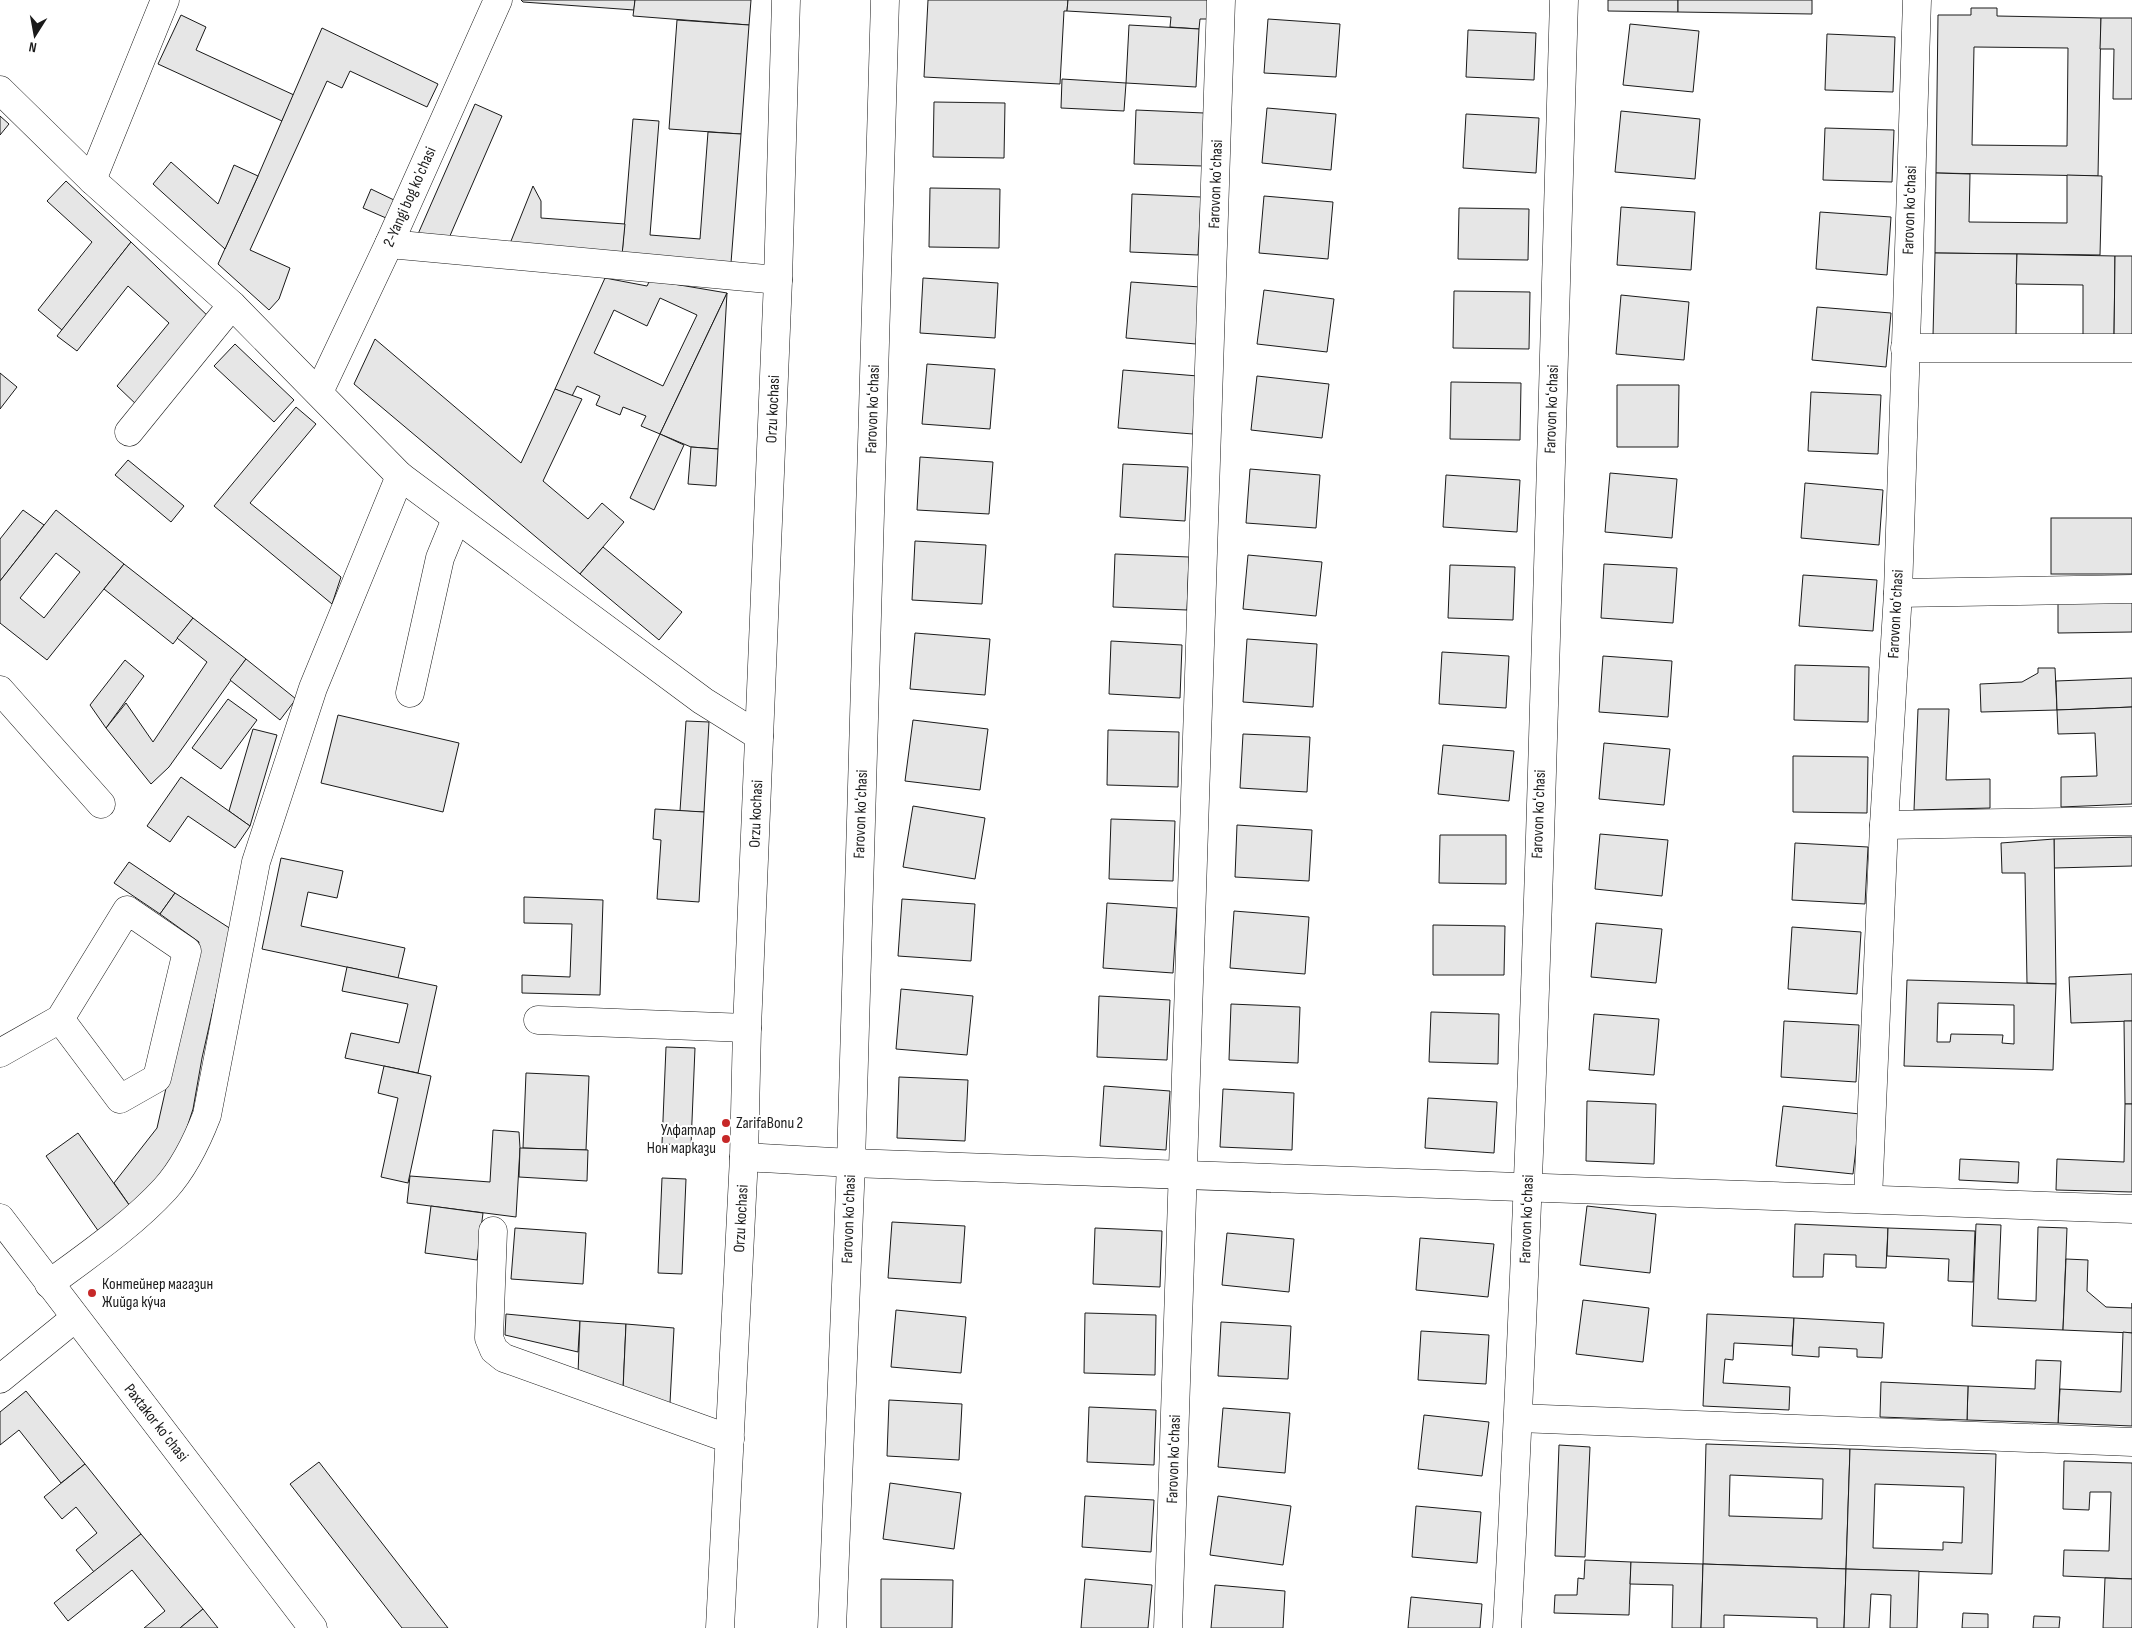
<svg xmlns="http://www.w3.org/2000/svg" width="2132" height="1628" viewBox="0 0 2132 1628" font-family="'Sofia Sans Condensed',sans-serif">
<rect width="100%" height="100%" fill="#fff"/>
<!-- building -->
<g fill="#e6e6e6" stroke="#1a1a1a" fill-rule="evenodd">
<polygon points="521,0 635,0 634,10 523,2"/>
<polygon points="635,0 751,0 749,25 633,16"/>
<polygon points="928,0 1068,0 1067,11 1064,11 1060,84 924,77"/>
<polygon points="1068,0 1210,0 1209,19 1200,19 1199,29 1170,27 1171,17 1067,11"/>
<polygon points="1608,0 1678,0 1678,12 1608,11"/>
<polygon points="1678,0 1812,0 1812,14 1678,12"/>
<path d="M1971,8H1997V16L2101,18L2098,176L1936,173L1938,15H1971ZM1974,47L2068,48L2067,146L1972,145Z"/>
<polygon points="181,15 206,27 196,50 294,95 282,121 158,64"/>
<polygon points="2101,18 2132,18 2132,99 2113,99 2114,49 2100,49"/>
<polygon points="1268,19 1340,24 1336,77 1264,73"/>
<polygon points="677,20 749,25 741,134 669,129"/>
<polygon points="1630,24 1699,31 1693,92 1623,85"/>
<polygon points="1129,25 1199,29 1196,87 1126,83"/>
<polygon points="322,28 438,84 427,107 350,71 342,88 327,81 250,250 290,268 279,299 269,310 218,264 258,176"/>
<polygon points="1468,30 1536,33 1534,80 1466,77"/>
<polygon points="1827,34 1895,37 1893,92 1825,90"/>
<polygon points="1062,79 1126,83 1124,111 1061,108"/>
<polygon points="934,102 1005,103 1004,158 933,157"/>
<polygon points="475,104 502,116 449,238 418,234"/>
<polygon points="1267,108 1336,114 1331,170 1262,163"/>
<polygon points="1136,110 1204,113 1203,166 1134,164"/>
<polygon points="1621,111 1700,119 1695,179 1615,172"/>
<polygon points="1466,114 1539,118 1536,173 1463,168"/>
<polygon points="0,116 9,124 0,135"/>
<polygon points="633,119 659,121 650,235 700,239 708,132 741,134 731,263 622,255"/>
<polygon points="1825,128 1894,130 1892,182 1823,180"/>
<polygon points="171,162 218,204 234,165 258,176 225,249 153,184"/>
<polygon points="1936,173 1970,174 1969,222 2067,223 2067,175 2102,176 2100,255 1935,253"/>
<polygon points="66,181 131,242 62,330 38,310 92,242 47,201"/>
<polygon points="533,186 541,201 541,218 625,224 622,255 509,246"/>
<polygon points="930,188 1000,189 999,248 929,247"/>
<polygon points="371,189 394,200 386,218 363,208"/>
<polygon points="1132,194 1201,197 1198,255 1130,252"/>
<polygon points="1264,196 1333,202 1328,259 1259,253"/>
<polygon points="1621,207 1695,212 1691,270 1617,265"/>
<polygon points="1459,208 1529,209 1528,260 1458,259"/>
<polygon points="1820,212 1891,217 1887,275 1816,269"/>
<polygon points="131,242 212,320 139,407 117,386 169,323 128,286 77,351 57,336"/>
<polygon points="1935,253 2017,254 2016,338 1933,336"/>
<polygon points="2017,254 2115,256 2114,338 2083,338 2083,285 2016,284"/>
<polygon points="2115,256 2132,256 2132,338 2114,338"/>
<path d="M605,278L647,286L650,280L727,293L660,434L641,426L646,416L623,407L620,415L596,405L600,396L577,386L572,396L555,389ZM660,298L697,315L663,386L594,353L614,310L647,326Z"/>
<polygon points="923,278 998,283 995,338 920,333"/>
<polygon points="1131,282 1200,287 1196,344 1126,338"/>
<polygon points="1264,290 1334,299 1327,352 1257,344"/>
<polygon points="1454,291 1530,292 1529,349 1453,348"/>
<polygon points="727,293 718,449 691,447 660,434"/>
<polygon points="1621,295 1689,302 1684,360 1616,354"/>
<polygon points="1817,307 1891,313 1886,367 1812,360"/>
<polygon points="375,339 521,463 555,389 582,399 543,481 588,519 602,503 624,522 580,574 354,384"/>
<polygon points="235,344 294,400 274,422 214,366"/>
<polygon points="927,364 995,369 990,429 922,424"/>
<polygon points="1123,370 1198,376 1193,434 1118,428"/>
<polygon points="0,373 17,387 0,409"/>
<polygon points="1257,376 1329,384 1322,438 1251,430"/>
<polygon points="1451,382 1521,383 1520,440 1450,439"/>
<polygon points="1617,385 1679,385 1678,447 1617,447"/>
<polygon points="1811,392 1881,395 1878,454 1808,451"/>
<polygon points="296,407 316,424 250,503 341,577 332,604 214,506"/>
<polygon points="660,434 684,445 654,510 630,498"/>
<polygon points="691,447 718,449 716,486 688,484"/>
<polygon points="920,457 993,462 989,514 917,510"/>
<polygon points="128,460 184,506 171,522 115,475"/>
<polygon points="1123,464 1188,467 1185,521 1120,517"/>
<polygon points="1250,469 1320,475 1316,528 1246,523"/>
<polygon points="1610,473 1677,479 1672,538 1605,532"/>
<polygon points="1446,475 1520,480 1517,532 1443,527"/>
<polygon points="1805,483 1883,490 1879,545 1801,538"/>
<polygon points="23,510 44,525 0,581 0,539"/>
<path d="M56,510L124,564L47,660L0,623V581ZM56,553L80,572L44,618L20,598Z"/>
<rect x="2051" y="518" width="81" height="56"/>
<polygon points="915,541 986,545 982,604 912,600"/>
<polygon points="603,547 682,612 659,640 580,574"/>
<polygon points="1115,554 1189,557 1187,610 1113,607"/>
<polygon points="1248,555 1322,562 1316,616 1243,609"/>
<polygon points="124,564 193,618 173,644 104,589"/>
<polygon points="1604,564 1677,568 1673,623 1601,618"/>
<polygon points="1450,565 1515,567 1513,620 1448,618"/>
<polygon points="1803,575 1877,580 1873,631 1799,626"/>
<polygon points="2132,601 2132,632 2058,633 2058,602"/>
<polygon points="193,618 246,659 169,767 151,784 106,728 126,703 153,742 207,662 177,638"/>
<polygon points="915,633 990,639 985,695 910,689"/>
<polygon points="1247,639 1317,644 1313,707 1243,702"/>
<polygon points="1111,641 1182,645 1180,698 1109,694"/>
<polygon points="1442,652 1509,656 1506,708 1439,704"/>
<polygon points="1603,656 1672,661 1668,717 1599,712"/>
<polygon points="246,659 296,699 280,720 230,680"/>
<polygon points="125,660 144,676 106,728 90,705"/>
<polygon points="1795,665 1869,667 1868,722 1794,720"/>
<polygon points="2038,668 2055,668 2057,710 1981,712 1980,684 2022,682 2038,673"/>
<polygon points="2132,678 2132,707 2057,710 2056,681"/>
<polygon points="228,699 257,720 221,769 192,748"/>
<polygon points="2132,707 2132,804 2061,807 2061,777 2097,776 2095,733 2058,734 2057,710"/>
<polygon points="1918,709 1949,709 1946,780 1990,779 1990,808 1914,810"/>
<polygon points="338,715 459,743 443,812 321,783"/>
<polygon points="913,720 988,729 980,790 905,781"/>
<polygon points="686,721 709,722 704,812 680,811"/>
<polygon points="253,729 277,735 250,826 229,811"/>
<polygon points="1108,730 1179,732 1178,787 1107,785"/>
<polygon points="1243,734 1310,737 1307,792 1240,788"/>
<polygon points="1604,743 1670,749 1664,805 1599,799"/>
<polygon points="1443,745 1514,751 1509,801 1438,794"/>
<polygon points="1793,756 1868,757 1867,813 1793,812"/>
<polygon points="181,777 250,826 235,848 188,816 170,842 147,826"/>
<polygon points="913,806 985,818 975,879 903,867"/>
<polygon points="655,809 704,812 699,902 657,899 661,840 653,839"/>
<polygon points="1111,819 1175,821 1173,881 1109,879"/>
<polygon points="1237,825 1312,830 1309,881 1235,877"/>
<polygon points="1600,834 1668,840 1662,896 1595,889"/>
<polygon points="1440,835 1506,835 1506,884 1439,883"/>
<polygon points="2132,837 2132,866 2054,868 2054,839"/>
<polygon points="2054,839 2056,984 2027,983 2025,873 2002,873 2001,843"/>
<polygon points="1795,843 1868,847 1865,904 1792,900"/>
<polygon points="281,858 343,871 337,898 308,892 301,926 405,948 398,978 262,949"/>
<polygon points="129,862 175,893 160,914 114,883"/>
<polygon points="175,893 231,929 202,1058 193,1109 183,1140 154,1184 132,1209 114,1183 157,1128 199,942 160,914"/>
<polygon points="524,897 603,900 600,995 522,993 522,975 570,977 572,924 524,923"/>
<polygon points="902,899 975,904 971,961 898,956"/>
<polygon points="1107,903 1177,908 1173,973 1103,968"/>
<polygon points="1234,911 1309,917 1305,974 1230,968"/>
<polygon points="1596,923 1662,929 1656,983 1591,977"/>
<polygon points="1433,925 1505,926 1504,975 1433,975"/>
<polygon points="1792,927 1861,932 1857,994 1788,989"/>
<polygon points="347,967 437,986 418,1073 345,1058 351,1033 399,1043 408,1004 342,991"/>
<polygon points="2132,974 2132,1021 2071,1023 2069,977"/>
<path d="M1907,980L2056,984L2053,1070L1904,1066ZM1938,1003L2014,1005V1044L2002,1043L2003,1035L1951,1034L1950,1042H1937Z"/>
<polygon points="901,989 973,996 967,1055 896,1049"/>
<polygon points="1099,996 1170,1000 1167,1060 1097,1057"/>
<polygon points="1231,1004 1300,1007 1298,1063 1229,1060"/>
<polygon points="1431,1012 1499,1014 1498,1064 1429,1062"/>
<polygon points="1594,1014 1659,1019 1654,1075 1589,1070"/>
<polygon points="1784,1021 1859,1025 1856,1082 1781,1077"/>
<polygon points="2124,1021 2132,1021 2132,1104 2125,1104"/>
<polygon points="666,1047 695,1048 691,1145 662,1144"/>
<polygon points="384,1066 431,1076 408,1183 381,1177 398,1098 378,1093"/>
<polygon points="526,1073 589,1076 586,1150 523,1148"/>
<polygon points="899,1077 968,1080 965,1141 897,1138"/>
<polygon points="1104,1086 1170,1091 1166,1150 1100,1146"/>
<polygon points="1223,1089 1294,1093 1292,1150 1220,1147"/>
<polygon points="1428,1098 1497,1102 1494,1153 1425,1148"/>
<polygon points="1587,1101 1656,1104 1654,1164 1586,1161"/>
<polygon points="2125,1104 2132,1104 2132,1192 2056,1190 2057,1159 2124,1162"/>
<polygon points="1783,1106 1860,1114 1853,1174 1776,1166"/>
<polygon points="493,1130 519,1132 520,1148 516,1217 407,1203 410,1176 490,1182"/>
<polygon points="78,1133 132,1209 99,1232 46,1156"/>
<polygon points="520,1148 588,1150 587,1181 519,1177"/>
<polygon points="1960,1159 2019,1162 2018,1183 1959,1180"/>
<polygon points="662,1178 686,1179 682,1274 658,1273"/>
<polygon points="431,1206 483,1213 477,1260 425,1253"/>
<polygon points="1587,1206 1656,1214 1650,1273 1580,1265"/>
<polygon points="892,1222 965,1226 961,1283 888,1278"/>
<polygon points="1795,1224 1888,1228 1886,1268 1856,1267 1856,1255 1824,1254 1823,1277 1793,1277"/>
<polygon points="1976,1224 2001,1225 1998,1299 2036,1301 2038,1227 2067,1228 2063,1330 1972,1326"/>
<polygon points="515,1228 586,1233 583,1284 511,1279"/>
<polygon points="1095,1228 1162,1231 1160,1287 1093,1284"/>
<polygon points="1888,1228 1975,1231 1973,1282 1948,1281 1949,1259 1887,1256"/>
<polygon points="1227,1233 1294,1239 1289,1292 1222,1285"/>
<polygon points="1420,1238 1494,1244 1488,1297 1416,1290"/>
<polygon points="2066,1259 2088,1260 2087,1291 2106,1307 2132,1308 2132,1303 2132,1333 2063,1330"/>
<polygon points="1583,1300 1649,1308 1643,1362 1576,1354"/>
<polygon points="896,1310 966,1317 961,1373 891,1367"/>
<polygon points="1085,1313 1156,1315 1155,1375 1084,1373"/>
<polygon points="506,1314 580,1321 578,1352 505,1335"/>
<polygon points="1707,1314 1794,1318 1792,1346 1734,1343 1733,1360 1725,1359 1723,1383 1790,1387 1789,1410 1703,1406"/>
<polygon points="1794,1318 1884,1323 1882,1358 1857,1357 1857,1349 1819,1347 1819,1357 1792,1355"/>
<polygon points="580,1321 626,1324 623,1390 578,1374"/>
<polygon points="1221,1322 1291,1326 1288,1379 1218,1376"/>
<polygon points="626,1324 674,1328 670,1403 623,1390"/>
<polygon points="1421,1331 1489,1335 1486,1384 1418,1380"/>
<polygon points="2123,1332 2132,1333 2132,1426 2058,1423 2060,1389 2121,1392"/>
<polygon points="2036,1360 2061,1361 2058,1423 1967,1420 1968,1386 2035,1389"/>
<polygon points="1881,1382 1968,1386 1967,1420 1880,1417"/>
<polygon points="26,1391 85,1464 61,1483 19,1430 0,1445 0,1412"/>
<polygon points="889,1400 962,1404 959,1460 887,1456"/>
<polygon points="1089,1407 1156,1410 1154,1465 1087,1462"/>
<polygon points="1223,1408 1290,1413 1285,1473 1218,1467"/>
<polygon points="1424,1415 1489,1422 1482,1476 1418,1469"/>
<path d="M1706,1444L1850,1449L1846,1569L1703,1564ZM1730,1475L1823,1479L1822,1519L1729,1516Z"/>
<polygon points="1559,1445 1590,1447 1585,1557 1555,1556"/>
<path d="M1850,1449L1996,1454L1992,1574L1846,1569ZM1875,1484L1964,1487L1962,1543L1943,1542V1550L1873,1548Z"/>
<polygon points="2064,1461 2132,1463 2132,1579 2063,1576 2064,1550 2109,1551 2111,1492 2090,1492 2089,1510 2063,1509"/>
<polygon points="319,1462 448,1628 402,1628 290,1484"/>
<polygon points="85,1464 141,1534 94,1572 76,1550 97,1533 76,1507 62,1519 44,1497"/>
<polygon points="890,1483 961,1493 954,1549 883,1539"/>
<polygon points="1085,1496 1154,1500 1151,1552 1082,1547"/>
<polygon points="1218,1496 1291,1506 1283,1565 1210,1555"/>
<polygon points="1416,1506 1481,1512 1477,1563 1412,1557"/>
<polygon points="141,1534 203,1609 180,1628 144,1628 165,1611 132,1570 68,1621 54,1603"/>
<polygon points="1585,1560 1631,1562 1629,1615 1554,1613 1555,1595 1577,1595 1578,1578 1584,1579"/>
<polygon points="1631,1562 1703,1564 1701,1628 1672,1628 1673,1585 1630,1584"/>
<polygon points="1703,1564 1846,1569 1844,1628 1817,1628 1817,1618 1724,1615 1724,1628 1701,1628"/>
<polygon points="1846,1569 1919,1571 1917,1628 1890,1628 1891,1595 1871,1594 1869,1628 1844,1628"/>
<polygon points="2105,1578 2132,1579 2132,1628 2103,1628"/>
<polygon points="881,1579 953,1580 952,1628 881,1628"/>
<polygon points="1085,1579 1152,1585 1148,1628 1081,1628"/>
<polygon points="1215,1585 1285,1591 1283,1628 1211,1628"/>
<polygon points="1411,1597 1482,1604 1480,1628 1408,1628"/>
<polygon points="203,1609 218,1628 180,1628"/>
<polygon points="1963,1613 1988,1614 1988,1628 1962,1628"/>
<polygon points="2034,1616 2060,1617 2059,1628 2033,1628"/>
</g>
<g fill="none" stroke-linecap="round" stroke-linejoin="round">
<defs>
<g id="minor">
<polyline points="0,90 92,180 232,305 400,476 703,701 759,736"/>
<polyline points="92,180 165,0"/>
<polyline points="389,244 778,280"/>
<polyline points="1905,348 2132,348"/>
<polyline points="319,392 389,244 498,0"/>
<polyline points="129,432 232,305"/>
<polyline points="1898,593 2132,589"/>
<polyline points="0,690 101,804"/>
<polyline points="410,693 440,558 456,519"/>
<polyline points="1884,825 2132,821"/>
<polyline points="538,1020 747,1028"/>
<polyline points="0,1053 60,1019 127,910 187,951 157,1078 120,1099 60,1019"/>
<polyline points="744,1157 851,1163 2132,1209"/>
<polyline points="1868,1199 1884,825 1898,593 1917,0"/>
<polyline points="493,1231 489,1338 494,1350 504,1358 730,1439"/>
<path d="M49,1284C88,1255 132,1225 165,1189C184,1168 197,1141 207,1115L256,862L313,688L400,476"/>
<polyline points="0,1379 75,1318"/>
<polyline points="1519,1418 2132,1442"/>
<polyline points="832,1628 851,1163 885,0"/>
<polyline points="1168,1628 1221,0"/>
<path d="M1507,1628C1537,1086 1548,543 1564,0"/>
</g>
<g id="major">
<polyline points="0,1218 313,1628"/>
<path id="s1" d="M720,1628L744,1157L747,1028L778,280L786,0"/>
</g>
</defs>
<!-- minor casing -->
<use href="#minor" stroke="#1a1a1a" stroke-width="29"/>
<!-- major casing -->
<use href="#major" stroke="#1a1a1a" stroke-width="29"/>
<!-- minor -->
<use href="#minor" stroke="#fff" stroke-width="28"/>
<!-- major -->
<use href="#major" stroke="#fff" stroke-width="28"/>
</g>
<!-- markers -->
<g fill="#c62828" stroke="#fff" stroke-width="2">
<circle cx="726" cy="1123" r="5"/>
<circle cx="726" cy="1139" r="5"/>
<circle cx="92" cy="1293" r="5"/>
</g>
<g text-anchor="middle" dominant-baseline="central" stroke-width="4" stroke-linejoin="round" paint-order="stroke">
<!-- street labels -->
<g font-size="16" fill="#1a1a1a" stroke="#fff">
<text transform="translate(1216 184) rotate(-88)">Farovon koʻchasi</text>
<text transform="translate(410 197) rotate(-66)">2-Yangi bog koʼchasi</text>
<text transform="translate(1910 210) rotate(-88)">Farovon koʻchasi</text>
<text stroke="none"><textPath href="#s1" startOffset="1220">Orzu kochasi</textPath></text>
<text transform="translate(873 409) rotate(-88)">Farovon koʻchasi</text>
<text transform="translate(1552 409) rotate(-88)">Farovon koʻchasi</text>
<text transform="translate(1896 614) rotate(-87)">Farovon koʻchasi</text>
<text stroke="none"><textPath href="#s1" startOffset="815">Orzu kochasi</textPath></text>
<text transform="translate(861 814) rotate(-88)">Farovon koʻchasi</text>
<text transform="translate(1539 814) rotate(-88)">Farovon koʻchasi</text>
<text stroke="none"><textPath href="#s1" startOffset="410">Orzu kochasi</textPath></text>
<text transform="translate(849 1219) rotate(-88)">Farovon koʻchasi</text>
<text transform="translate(1527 1219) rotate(-88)">Farovon koʻchasi</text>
<text transform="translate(156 1423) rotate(52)">Paxtakor koʻchasi</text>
<text transform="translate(1174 1459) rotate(-88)">Farovon koʻchasi</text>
</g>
<!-- poi labels -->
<g font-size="16" fill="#1a1a1a" stroke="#fff" text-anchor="start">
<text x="736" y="1123">ZarifaBonu 2</text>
<text x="716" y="1130" text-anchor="end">Улфатлар<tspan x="716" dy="18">Нон маркази</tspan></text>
<text x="102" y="1284">Контейнер магазин<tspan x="102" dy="18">Жийда ку́ча</tspan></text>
</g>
</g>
<!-- north arrow -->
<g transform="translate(35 35) rotate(191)" stroke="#ffffff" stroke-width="4" paint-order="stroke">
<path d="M0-4L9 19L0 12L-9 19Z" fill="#1a1a1a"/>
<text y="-8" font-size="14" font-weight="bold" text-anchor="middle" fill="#1a1a1a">N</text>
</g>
</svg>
